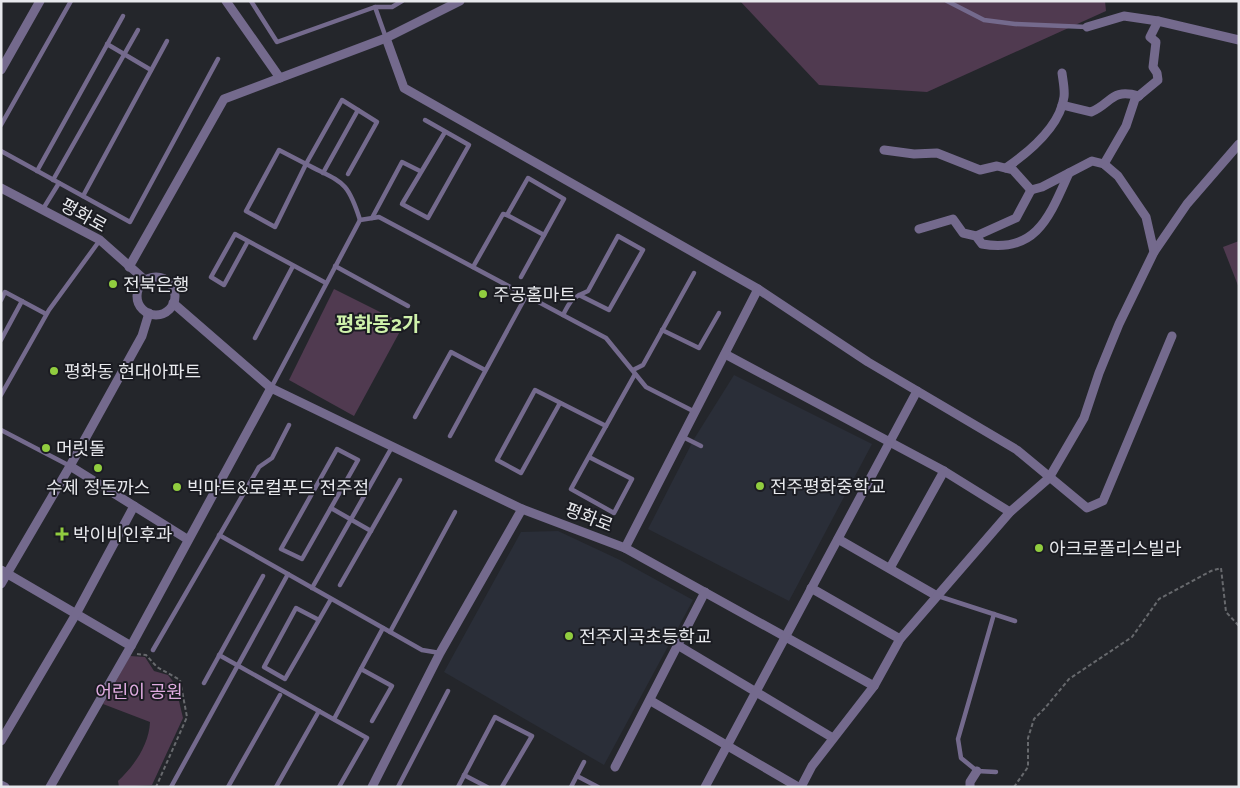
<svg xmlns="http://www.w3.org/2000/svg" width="1240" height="788" viewBox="0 0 1240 788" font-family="Raleway,'Noto Sans KR',sans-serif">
<rect width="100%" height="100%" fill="#24262b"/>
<!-- built -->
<g fill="#2a2e38">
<polygon points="734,375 872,444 789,601 648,529 694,439"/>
<polygon points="558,531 620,560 693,600 604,765 444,672 521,532"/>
</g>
<!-- green -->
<g fill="#503a50">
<polygon points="740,1 1105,1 1106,11 927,92 819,85"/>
<polygon points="1239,241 1239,288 1223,247"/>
<polygon points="334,289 404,324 354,416 289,380"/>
<path d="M130,656L145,657L154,671L168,675L175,684L183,718L152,785L119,787L118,781C134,766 149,745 150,722L103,704Z"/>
</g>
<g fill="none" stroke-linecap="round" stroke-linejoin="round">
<!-- path -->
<g stroke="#67696d" stroke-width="2" stroke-dasharray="4 2.5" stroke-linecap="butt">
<polyline points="137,654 146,655 157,667 180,680 187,717 156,787"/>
<polyline points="1014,787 1028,767 1028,738 1034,719 1045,708 1069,679 1132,637 1159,599 1211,571 1221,568 1226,612 1239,626"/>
</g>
<!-- lane -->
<g stroke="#746a8d" stroke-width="4.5">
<polyline points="251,1 277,42 375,7 392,7 402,1"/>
<polyline points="947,1 984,20 1015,24 1087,27"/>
<polyline points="375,7 386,38"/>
<polyline points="107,44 151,70"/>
<polyline points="425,120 469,145 428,218 402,204 445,132"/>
<polyline points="1,125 71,1"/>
<polygon points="279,150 306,164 275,227 246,211"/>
<polyline points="1,151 130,222 218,59"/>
<polyline points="37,171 123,16"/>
<polyline points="323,173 358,110"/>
<path d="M348,174L377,122L342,100L306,164C342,183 347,179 360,220"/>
<polyline points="53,180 138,30"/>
<polyline points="83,196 167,41"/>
<polyline points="43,209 59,183"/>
<polyline points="507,215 544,235"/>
<polyline points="372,218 402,162 420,171"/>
<polyline points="248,241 224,285 211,277 235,234 326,283"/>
<polyline points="335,266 408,306"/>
<polyline points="473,267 503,214 507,215 528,178 564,199 521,277"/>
<polyline points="1,300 5,292 46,314"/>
<path d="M563,315C571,299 572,298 588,291L618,236L643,250L609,310L579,295"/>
<polyline points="662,330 699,348 719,313"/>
<polyline points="255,338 293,266"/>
<polyline points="1,340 22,301"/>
<polyline points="633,370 643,365 694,273"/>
<polyline points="271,388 360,220 379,217 606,338 646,387 695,412"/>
<polyline points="1,395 49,310 100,240"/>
<polyline points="560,403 521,473 497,460 535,390 606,426"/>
<polyline points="415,417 451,352 485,370"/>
<polyline points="1,430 70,466"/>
<polyline points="450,436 526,296"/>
<polyline points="683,437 701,446"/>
<polygon points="337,449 358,460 302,559 281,549"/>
<path d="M589,457L632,479L614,513L571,489C592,450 614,412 635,374"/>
<polyline points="331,508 371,531"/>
<polyline points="219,535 422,650 440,653"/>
<polyline points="340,585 400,480"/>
<polyline points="312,588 392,447"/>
<polyline points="938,596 1015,621"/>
<polyline points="994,614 958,739 961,758 977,771 996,772"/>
<polyline points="319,620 296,608 264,667 285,679 331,599"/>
<polyline points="390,632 455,512"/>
<polyline points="153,650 259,467 272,458 289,425"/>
<polyline points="219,655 367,738 339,787"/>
<polyline points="361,669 392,686 372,721"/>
<polyline points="204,683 263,576"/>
<polyline points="334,719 383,628"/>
<polyline points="464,775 487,787"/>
<polyline points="577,776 598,787"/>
<polyline points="171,787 288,574"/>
<polyline points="228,787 280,695"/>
<polyline points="276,787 319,711"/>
<polyline points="398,787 448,691"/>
<polyline points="458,787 495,717 532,736 502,787"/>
<polyline points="571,787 584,762"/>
</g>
<!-- street -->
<g stroke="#746a8d" stroke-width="9">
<polyline points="226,1 280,78"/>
<polyline points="1087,27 1124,16 1158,21 1239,40"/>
<polyline points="386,38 404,88 758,289 868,362 1017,450 1087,508 1103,501 1172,336"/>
<polyline points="1,70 40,1"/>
<path d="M1062,105L1091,112C1112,103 1111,88 1139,96"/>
<polyline points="1104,164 1126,126 1135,99 1158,80 1157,73 1153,67 1156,42 1150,37 1158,21"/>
<path d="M1006,168C1029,152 1060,127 1064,97C1065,90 1063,81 1062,73"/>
<polyline points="1,188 100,240 145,280"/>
<path d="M919,229L953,219L963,233L976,236L982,244C1037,254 1050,215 1069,173"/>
<polyline points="976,236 1016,218 1031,190"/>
<polyline points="1154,252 1187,204 1239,144"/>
<polyline points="129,267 224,99 386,38 460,1"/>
<circle cx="156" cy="296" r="19"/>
<polyline points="173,303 271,388 522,509 625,548 874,686"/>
<polyline points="725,354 944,471 1010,512"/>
<polyline points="70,466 187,539"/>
<polyline points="838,539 937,596"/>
<polyline points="625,548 758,289"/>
<polyline points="890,568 944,471"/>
<polyline points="1,570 131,646"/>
<polyline points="1,584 70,466 142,336 149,313"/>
<polyline points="811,588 900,639"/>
<polyline points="679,646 833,738"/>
<polyline points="651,701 798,787"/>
<polyline points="1,741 76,614 134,506"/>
<polyline points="615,767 705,592"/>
<polyline points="1,785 5,787"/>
<polyline points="50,787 131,646 271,388"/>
<polyline points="372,787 440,653 522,509"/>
<polyline points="705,787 917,391"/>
<polyline points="801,787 812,766 874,686 900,639 1010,512 1049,478 1084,418 1099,373 1119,324 1154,252 1146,217 1118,176 1104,164 1092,161 1042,187 1031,190 1013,170 997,166 980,170 937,153 914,154 884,150"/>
<polyline points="970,787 970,782 977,771"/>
</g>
</g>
<!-- markers -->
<g fill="#91cd3f" stroke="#1b1c22" stroke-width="2">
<circle cx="113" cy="284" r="5"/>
<circle cx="483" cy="294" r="5"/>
<circle cx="54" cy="371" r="5"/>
<circle cx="46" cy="448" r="5"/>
<circle cx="98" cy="468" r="5"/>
<circle cx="760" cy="486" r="5"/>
<circle cx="177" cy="487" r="5"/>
<path d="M59.5 526.5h5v5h5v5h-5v5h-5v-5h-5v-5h5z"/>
<circle cx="1039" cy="548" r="5"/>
<circle cx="569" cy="636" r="5"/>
</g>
<g text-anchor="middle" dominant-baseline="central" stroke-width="4" stroke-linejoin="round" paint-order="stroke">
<!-- street labels -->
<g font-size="18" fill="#e7e8ec" stroke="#1b1c22">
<text transform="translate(84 215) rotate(29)">평화로</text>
<text transform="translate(589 517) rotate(21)">평화로</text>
</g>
<!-- poi labels -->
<g font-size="18" fill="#e7e8ec" stroke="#1b1c22" text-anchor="start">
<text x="123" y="284">전북은행</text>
<text x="493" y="294">주공홈마트</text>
<text x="64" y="371">평화동 현대아파트</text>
<text x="56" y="448">머릿돌</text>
<text x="770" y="486">전주평화중학교</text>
<text x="98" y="487" text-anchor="middle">수제 정돈까스</text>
<text x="187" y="487">빅마트&amp;로컬푸드 전주점</text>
<text x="73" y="534">박이비인후과</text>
<text x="1049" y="548">아크로폴리스빌라</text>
<text x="579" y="636">전주지곡초등학교</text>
</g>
<!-- park labels -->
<g font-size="18" fill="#e1ace1" stroke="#1b1c22">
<text x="139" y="691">어린이 공원</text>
</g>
<!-- quarter labels -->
<g font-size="20" font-weight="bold" fill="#cff2ab" stroke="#1b1c22">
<text x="378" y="324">평화동2가</text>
</g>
</g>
<!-- border -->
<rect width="1240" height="788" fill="none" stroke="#e7e8ec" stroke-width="5"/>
</svg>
